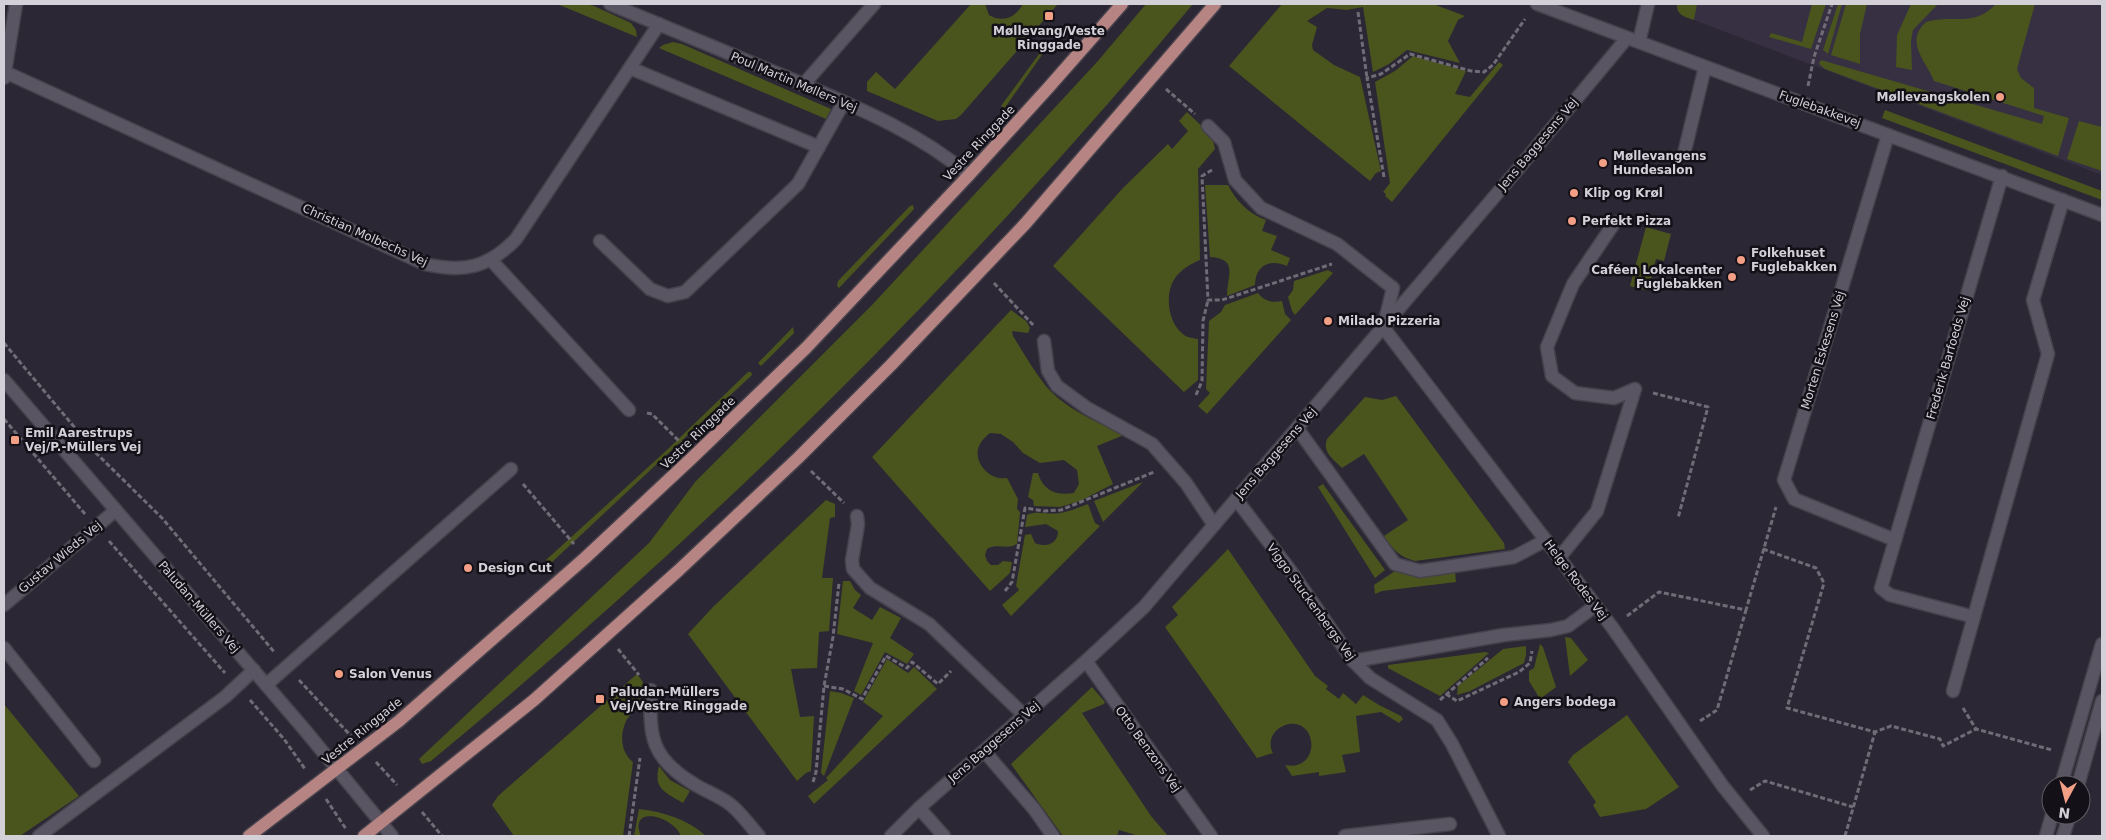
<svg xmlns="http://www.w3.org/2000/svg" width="2106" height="840" viewBox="0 0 2106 840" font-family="'DejaVu Sans',sans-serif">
<rect width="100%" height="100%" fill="#2c2734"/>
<!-- built -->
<polygon fill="#363042" points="1689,4 2102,4 2102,175 1694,20 1694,11"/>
<!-- green -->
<g fill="#4a541d">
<polygon points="557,4 586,4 594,6 631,23 636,30 637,37"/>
<path d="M971,4H985L989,15C1003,23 1015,18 1023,4H1058L961,115L956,119L938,121L867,91V82L876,72L895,89Z"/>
<path d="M1146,4H1193C963,280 708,532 431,761L422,764L419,759L649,543L696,481L872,305L1097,62Z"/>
<polygon points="1282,4 1433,4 1465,16 1458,20 1448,41 1460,63 1407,50 1389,64 1373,72 1363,7 1347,10 1327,8 1307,21 1317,27 1312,45 1313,50 1334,65 1360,77 1381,171 1376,173 1370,181 1229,66"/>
<path d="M1677,4H1697L1694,20C1685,17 1676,15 1677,4Z"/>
<polygon points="1812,4 1826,4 1811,49 1769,37 1771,33 1802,42"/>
<polygon points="1838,4 1842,4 1828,54 1823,50"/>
<polygon points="1846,4 1867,4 1860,34 1860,64 1831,55"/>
<polygon points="1911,4 1938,4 1913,30 1911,41 1912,70 1896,67 1897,35"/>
<path d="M1996,4H2035L2017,69L2021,78L2034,88V108L2069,118L2058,156L1825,69L1819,64L1821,60L2042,124L2044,116L1934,81C1926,61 1904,42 1926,22C1954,14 1973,28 1996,4Z"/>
<polygon points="673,42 682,44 831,109 826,119 659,48 663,45"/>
<polygon points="1042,50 1044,52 1004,109 1001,106"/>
<polygon points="1413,56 1466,71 1455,94 1470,97 1499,62 1503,65 1392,202 1385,196 1386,194 1383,192 1390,183 1375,82 1395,71"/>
<polygon points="1885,110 2102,191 2102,200 1882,118"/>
<path d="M1187,112L1212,136L1215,149L1198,169L1200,260C1190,264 1181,270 1175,278C1164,294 1168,324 1184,335C1188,338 1194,338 1198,339V380L1184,392L1053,266L1123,188L1168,144L1172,149L1188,131L1179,121Z"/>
<polygon points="2079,121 2102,127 2102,171 2067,159"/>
<path d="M1205,185H1228C1236,201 1249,214 1266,220L1262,231L1277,236L1271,250L1290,258L1287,266C1270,258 1255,266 1255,285L1227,296C1227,275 1239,259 1210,257Z"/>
<polygon points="913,205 914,209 839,288 837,286 838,281 910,206"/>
<polygon points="1646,227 1671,234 1664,261 1656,259 1648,291 1630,286"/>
<polygon points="1328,270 1333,273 1295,315 1292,311 1288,297 1293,290 1294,281"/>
<path d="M1258,293C1264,301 1272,303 1282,301L1285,314L1291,320L1207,414L1198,406L1210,393L1206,389L1209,321L1221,312L1225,305Z"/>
<path d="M1011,310L1026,321L1030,328L1028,333L1012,331L1013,336C1023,352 1033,370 1045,385C1065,409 1097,422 1124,435L1097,446L1113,484L1080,501L1060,507L1034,506L1033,500L1028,497L1033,473H1038C1043,491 1057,496 1074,493L1079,484L1077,470L1064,460L1040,463L1023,453L1013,442L1001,434L990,433C984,438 980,442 978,449C975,465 991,481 1007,478L1018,499L1017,509L1020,512L1017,544C1007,550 997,543 987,549L985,555L987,561L991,565H998L1003,561L1012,562L1010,573L990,591L872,457Z"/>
<polygon points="793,327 794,333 761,366 758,363"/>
<polygon points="748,372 751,372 752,375 550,564 547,563 546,560 668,449"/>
<path d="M1396,396L1504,543L1505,549L1415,561C1400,557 1393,550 1384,536L1408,520L1364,454L1342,468C1333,459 1322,452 1327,439L1365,397L1382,400Z"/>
<polygon points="1143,482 1103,522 1094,501"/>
<polygon points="1323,484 1385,570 1375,578 1318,487"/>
<polygon points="826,500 835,504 835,517 830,518 822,578 833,578 829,631 819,632 817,668 791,669 800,717 814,716 811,771 806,773 797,781 688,634 713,607"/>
<path d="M1088,504L1095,523L1100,526L1011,616L1002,605L1019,590L1016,586L1025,535L1031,534L1035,543C1046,548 1058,544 1058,531L1046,524L1025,527L1027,515C1036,510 1049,515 1060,513C1069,512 1079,507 1088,504Z"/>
<path d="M1228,549L1315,676L1328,686L1326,689L1339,699L1343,693L1356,704L1363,695L1379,705L1401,716L1403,719L1399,723L1381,712L1356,716L1360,752L1342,755L1346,772L1319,776V772L1292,776L1285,765C1320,772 1319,720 1289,724C1284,725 1278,728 1275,732C1270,738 1269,746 1273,753L1257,758L1165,627L1178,615L1172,607Z"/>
<polygon points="1395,571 1414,576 1455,572 1456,582 1382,591 1375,594 1374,585"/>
<polygon points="843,581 850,581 855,590 861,595 853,608 872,620 880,607 901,618 890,638 914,654 907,664 885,652 861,695 854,691 873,643 837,634"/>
<polygon points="1565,637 1571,638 1588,660 1570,676"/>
<polygon points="1540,644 1543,647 1556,687 1540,699 1529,681 1529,671 1534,668"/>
<polygon points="1526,646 1526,655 1524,663 1470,691 1457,695 1458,686 1503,649"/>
<polygon points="1485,652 1489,653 1440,696 1388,668 1388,665"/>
<polygon points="887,659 908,673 914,667 937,689 814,804 808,796 828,780 826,778 883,716 863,702"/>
<path d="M637,674L643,682L639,707C621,717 615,748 633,762L623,836H514L492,805L498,796Z"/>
<polygon points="1092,687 1105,702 1104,704 1082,713 1151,816 1168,836 1139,836 1119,830 1117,836 1063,836 1011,764"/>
<polygon points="830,691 841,693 854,698 824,776 821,773"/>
<polygon points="4,704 79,796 20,836 4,836"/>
<polygon points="1627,715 1679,787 1646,809 1600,817 1593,805 1596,802 1568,762 1573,755"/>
<path d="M659,766L670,780L690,791L683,803C665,792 653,789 659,766Z"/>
<path d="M639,809C664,812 687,819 706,836H681C672,815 628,805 641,836H634Z"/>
</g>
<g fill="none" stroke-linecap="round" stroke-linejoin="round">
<defs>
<g id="minor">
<path d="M610,4C669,28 727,53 786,77C851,105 914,129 969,175"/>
<polyline points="1537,4 2102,215"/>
<polyline points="1639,42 1648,4"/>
<polyline points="630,68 819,147"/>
<path d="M5,72L425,264C463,273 488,268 516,239L659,24"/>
<polyline points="4,78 16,4"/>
<polyline points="803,85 874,4"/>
<polyline points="1208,126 1224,142 1235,180 1261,208 1337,244 1393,288 1384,325"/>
<polyline points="1888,135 1784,480 1794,499 1895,540"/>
<polyline points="1684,154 1705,67"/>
<polyline points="600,241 650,289 668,296 685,292 798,184 844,102"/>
<polyline points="491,260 629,410"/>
<polyline points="1383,327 1612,627 1722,785 1763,836"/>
<polyline points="1044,341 1048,371 1057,386 1087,408 1152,444 1186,483 1214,525"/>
<polyline points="4,380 304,729 392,836"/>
<polyline points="1297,428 1395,564 1420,571 1514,557 1546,540"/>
<polyline points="1236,499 1290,570 1353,661 1370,678 1437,720 1452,744 1499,836"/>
<polyline points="857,516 858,525 852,560 853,569 870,588 929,624 1024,715"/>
<polyline points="1559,558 1597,511 1635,389 1614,398 1575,393 1552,376 1547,347 1573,284 1615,222"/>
<polyline points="4,605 116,510"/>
<polyline points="1974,617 1890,595 1881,588 2002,176"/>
<polyline points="4,648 94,761"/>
<polyline points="1086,661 1211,836"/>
<polyline points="1353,661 1504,635 1551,630 1568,626 1595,606"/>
<polyline points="266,685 511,469"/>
<path d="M651,690C649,737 651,758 694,784C705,791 720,796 731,805C741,813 750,826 759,836"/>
<polyline points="1953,691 2048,354 2033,300 2063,200"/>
<polyline points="984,751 1034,809 1053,836"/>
<polyline points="2061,785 2102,644"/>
<polyline points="2078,785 2102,701"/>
<polyline points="919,808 944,836"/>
<polyline points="39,836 225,697 254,670"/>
<polyline points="891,836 919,808 1086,661 1144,607 1518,169 1627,38"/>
<polyline points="1345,836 1450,824"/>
<polyline points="2046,836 2052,815"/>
<polyline points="2063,836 2070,815"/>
</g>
<g id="major">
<polyline points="249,836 399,721 585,558 694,456 806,348 969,175 1049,87 1122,4"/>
<polyline points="364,836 534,700 679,570 798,458 891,365 1025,224 1215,4"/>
</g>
</defs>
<!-- minor casing -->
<use href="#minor" stroke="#46424c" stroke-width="15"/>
<!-- major casing -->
<use href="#major" stroke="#46424c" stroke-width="15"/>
<!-- path -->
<g stroke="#706c77" stroke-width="3" stroke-dasharray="5 2.5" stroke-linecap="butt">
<polyline points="1358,12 1367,78"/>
<polyline points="1808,86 1814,57 1832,4"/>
<polyline points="1166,89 1195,114"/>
<polyline points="1212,170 1202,176 1208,300 1222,300 1332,264"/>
<polyline points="1384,177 1367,78 1381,74 1410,54 1471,71 1484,72 1493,65 1525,19"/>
<polyline points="994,283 1034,326"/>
<polyline points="4,343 96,453 162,518 275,653"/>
<polyline points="1653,393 1708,407 1678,518"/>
<polyline points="1196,395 1202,381 1203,321 1208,300"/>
<polyline points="647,413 652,414 681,443"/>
<polyline points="4,419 85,514"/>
<polyline points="811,471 844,503"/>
<polyline points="523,484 574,544"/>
<polyline points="109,541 225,673"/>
<polyline points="1763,549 1816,568 1824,583 1787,708 1875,732 1891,726 1940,739 1943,746 1976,729"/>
<polyline points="1005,591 1012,582 1025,508 1044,511 1061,510 1154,472"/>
<polyline points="1627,616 1659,592 1746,610 1776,507"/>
<polyline points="618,649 639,675"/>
<polyline points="299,680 351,736"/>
<polyline points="824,686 843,689 862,699 886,656 907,668 912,662 938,684 951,671"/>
<polyline points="1446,694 1457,701 1519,672 1530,663 1532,651"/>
<polyline points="250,700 284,739 305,769"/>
<polyline points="1440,700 1488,658"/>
<polyline points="1963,708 1976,729 2052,750"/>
<polyline points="1700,721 1717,710 1746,610"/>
<polyline points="376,762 397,785"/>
<polyline points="813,782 816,772 824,686 833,637 839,583"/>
<polyline points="1750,790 1765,781 1853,807"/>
<polyline points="326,799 346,829"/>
<polyline points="422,812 442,836"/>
<polyline points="629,836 640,758"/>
<polyline points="1845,836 1875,732"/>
</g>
<!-- minor -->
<use href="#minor" stroke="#5a5563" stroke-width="12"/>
<!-- major -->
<use href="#major" stroke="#b68482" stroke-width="12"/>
</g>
<!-- markers -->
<g fill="#f39f86" stroke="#131117" stroke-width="2">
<rect x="1044" y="11" width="10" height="10" rx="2.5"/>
<circle cx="2000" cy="97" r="5"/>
<circle cx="1603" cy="163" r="5"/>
<circle cx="1574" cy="193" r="5"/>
<circle cx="1572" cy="221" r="5"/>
<circle cx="1741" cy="260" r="5"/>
<circle cx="1732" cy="277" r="5"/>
<circle cx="1328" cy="321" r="5"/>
<rect x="10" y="435" width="10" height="10" rx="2.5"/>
<circle cx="468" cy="568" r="5"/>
<circle cx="339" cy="674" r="5"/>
<rect x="595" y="694" width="10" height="10" rx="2.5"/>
<circle cx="1504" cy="702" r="5"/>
</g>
<g text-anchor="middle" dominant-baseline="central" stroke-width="5" stroke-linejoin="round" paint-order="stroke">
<!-- poi labels -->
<g font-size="12" font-weight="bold" fill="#d3d0d8" stroke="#131117" text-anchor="start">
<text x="1049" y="31" text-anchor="middle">Møllevang/Veste<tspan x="1049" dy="14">Ringgade</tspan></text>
<text x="1990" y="97" text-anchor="end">Møllevangskolen</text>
<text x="1613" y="156">Møllevangens<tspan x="1613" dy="14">Hundesalon</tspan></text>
<text x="1584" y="193">Klip og Krøl</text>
<text x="1582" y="221">Perfekt Pizza</text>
<text x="1751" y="253">Folkehuset<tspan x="1751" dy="14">Fuglebakken</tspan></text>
<text x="1722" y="270" text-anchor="end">Caféen Lokalcenter<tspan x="1722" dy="14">Fuglebakken</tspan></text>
<text x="1338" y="321">Milado Pizzeria</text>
<text x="25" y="433">Emil Aarestrups<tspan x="25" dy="14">Vej/P.-Müllers Vej</tspan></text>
<text x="478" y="568">Design Cut</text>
<text x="349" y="674">Salon Venus</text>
<text x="610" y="692">Paludan-Müllers<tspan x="610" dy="14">Vej/Vestre Ringgade</tspan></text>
<text x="1514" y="702">Angers bodega</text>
</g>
<!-- street labels -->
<g font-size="12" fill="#d3d0d8" stroke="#131117">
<text transform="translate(794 82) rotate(23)">Poul Martin Møllers Vej</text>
<text transform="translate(1820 109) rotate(20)">Fuglebakkevej</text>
<text transform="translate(979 143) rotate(-47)">Vestre Ringgade</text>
<text transform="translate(1538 144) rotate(-50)">Jens Baggesens Vej</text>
<text transform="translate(365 235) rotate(24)">Christian Molbechs Vej</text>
<text transform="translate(1823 350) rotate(-73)">Morten Eskesens Vej</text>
<text transform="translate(1948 358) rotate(-74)">Frederik Barfoeds Vej</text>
<text transform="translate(698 433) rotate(-44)">Vestre Ringgade</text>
<text transform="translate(1276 453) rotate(-49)">Jens Baggesens Vej</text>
<text transform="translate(60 557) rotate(-40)">Gustav Wieds Vej</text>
<text transform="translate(1576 580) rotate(53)">Helge Rodes Vej</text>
<text transform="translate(1311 602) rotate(54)">Viggo Stuckenbergs Vej</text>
<text transform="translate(199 607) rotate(49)">Paludan-Müllers Vej</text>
<text transform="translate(362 731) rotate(-39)">Vestre Ringgade</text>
<text transform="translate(994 742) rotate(-41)">Jens Baggesens Vej</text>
<text transform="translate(1148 749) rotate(54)">Otto Benzons Vej</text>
</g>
</g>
<!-- border -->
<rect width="2106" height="840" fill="none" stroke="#d3d0d8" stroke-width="10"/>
<!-- north arrow -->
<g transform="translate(2066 800) rotate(187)"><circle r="24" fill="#131117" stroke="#605d64"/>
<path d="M0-4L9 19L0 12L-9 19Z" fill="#f39f86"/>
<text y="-8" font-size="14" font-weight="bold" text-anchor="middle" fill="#d3d0d8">N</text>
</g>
</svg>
